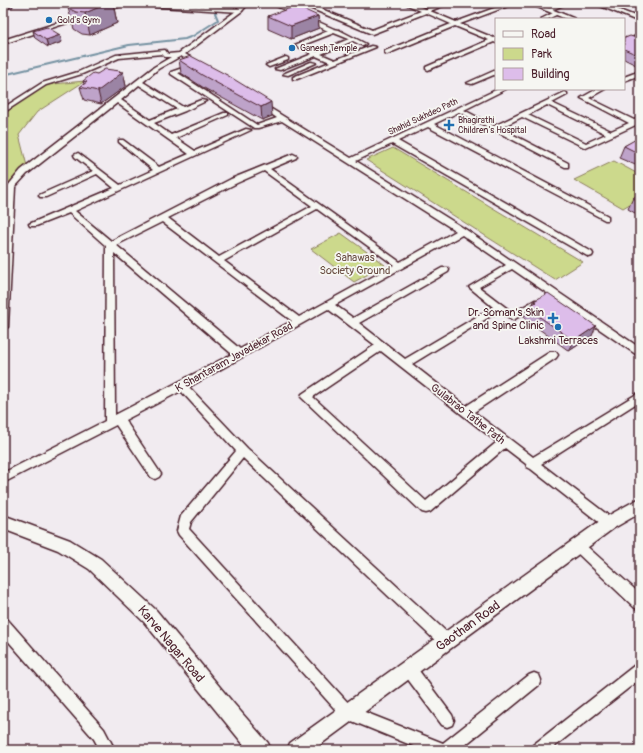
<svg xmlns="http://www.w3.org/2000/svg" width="643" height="753" viewBox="0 0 643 753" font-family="Pangolin,sans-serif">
<rect width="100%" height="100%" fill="#f1ebf0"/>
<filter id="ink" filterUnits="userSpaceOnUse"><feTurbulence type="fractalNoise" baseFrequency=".025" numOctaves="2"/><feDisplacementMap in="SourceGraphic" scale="8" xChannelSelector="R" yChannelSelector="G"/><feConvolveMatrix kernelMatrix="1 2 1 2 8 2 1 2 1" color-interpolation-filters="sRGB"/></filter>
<g filter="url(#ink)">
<!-- green -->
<g fill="#ccd98c" stroke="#8b7c5c">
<polygon points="85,81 37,112 19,135 27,166 6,188 3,251 3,114 43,85"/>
<polygon points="393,148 583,262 555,280 366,160"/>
<polygon points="614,161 640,175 640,198 623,208 574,180"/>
<polygon points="341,233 385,265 354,282 311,249"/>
</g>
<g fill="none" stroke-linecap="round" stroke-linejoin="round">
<!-- stream -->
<polyline stroke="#7592a2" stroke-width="2" points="3,75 129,45 185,39 193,36 218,20 215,13 225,3"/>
<defs>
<g id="street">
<polygon points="121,3 129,3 104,12 99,11"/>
<path d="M270,3H277L334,29L339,30L366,44L363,46L353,41L321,54L335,60L371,46L376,47L297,79H293V77L330,62L316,56L280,70L275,69L312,54L295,45L328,31ZM334,33L349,39L317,52L303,45Z"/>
<polygon points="307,3 372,30 421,11 403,3 410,3 426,9 442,3 450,3 430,11 456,22 508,3 516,3 460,24 494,38 496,37 496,43 494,42 428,70 426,69 426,67 489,40 455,26 387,54 385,53 385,51 451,24 426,13 372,34 305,6 304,5"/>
<polygon points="561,3 568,3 550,11 545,10"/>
<polygon points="593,3 601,3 640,18 640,22"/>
<path d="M240,8L242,9V11L185,54L200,63V65L178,73L257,125L277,118L258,105L257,104L260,102L351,158L498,89H506L464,110L494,126L565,92L567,93V95L552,103L611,131L629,123L581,98L597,89H605L589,98L634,120L640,118V123L586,148L522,117L500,128L568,163V167H565L459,112L434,124L608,216V220H605L428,127L398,141L592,252L593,254L592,256L589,257L392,144L356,161L465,229L640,348V357L512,269L479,287L513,313L535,300H541L543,302L541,304L513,320L499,311L412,364L466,406L550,352H556L558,355L556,358L474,412L533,457L640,392V401L541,464L613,519L615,523L613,527L609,528L605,527L531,469L527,467L526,464L505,448L430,512L426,513L422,512L301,397L302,394L375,345L328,309L189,387L247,448L452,637L454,642L452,647L447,649L442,647L243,458L191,522L189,529L352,707L443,743L529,675L534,673L539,675L541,680L539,685L459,750H423L342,717L179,535L177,531L181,516L236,451L181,391L125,420L161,474L159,477L155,479L151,477L116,425L3,483V473L105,421L106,246L69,213L36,226H30L29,224L114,188L97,174L46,197H40L39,195L93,171L75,157L74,155L78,153L120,185L153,170L119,142V140H123L159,167L189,154L117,103L27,174L15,187L8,327L3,330V254L7,187L21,170L154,67L171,57H165L162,54L119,58L82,74L46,85L3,113V108L42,83L78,72L116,55L165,50L168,54L179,53ZM181,56L194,64L171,72V74L254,128H258L282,121L456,231L400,262L270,169L296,158L297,156L293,154L231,179L111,241L75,211L251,130L246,129L195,151L176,138L228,115V113H224L171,135L154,123L185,111L206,101L201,100L183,107L143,82L158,69ZM139,85L177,109L150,120L121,100ZM547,105L606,134L586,143L528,115ZM264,171L312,206L219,257L168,218L237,183ZM317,209L394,265L299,317L224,261ZM162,222L292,321L240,349L116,245ZM462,235L506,265L469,287L493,307L405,359L359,323L448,272L449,270L448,268H442L353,318L335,305ZM114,253L232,354L115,415ZM381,351L497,442L426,501L313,397Z"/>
<polygon points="555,12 560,13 548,19 541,19"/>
<polygon points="83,15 88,16 3,44 3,40"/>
<polygon points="640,34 640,38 628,43 625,41"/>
<polygon points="286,57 288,58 288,60 269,67 266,65"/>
<polygon points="311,62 316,63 288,75 283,74"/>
<polygon points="496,70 496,74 472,84 467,83"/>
<polygon points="640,71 640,75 624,81 624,77"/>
<polygon points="578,540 582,542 640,594 640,609 635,608 574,550 572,546 574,542"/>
<polygon points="3,618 8,620 104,729 115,750 100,750 94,739 3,635"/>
<polygon points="409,662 414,664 452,715 454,720 452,725 447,727 442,725 404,674 402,669 404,664"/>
<polygon points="640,663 640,679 550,750 531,750 533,745 635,665"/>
</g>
<g id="secondary">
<polygon points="126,3 161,3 238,8 242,3 249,3 242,11 240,12 129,5"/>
<polygon points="528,3 537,3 575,19 566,19"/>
<polygon points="640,498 640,513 614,528 313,750 287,750 290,743 604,518"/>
<polygon points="3,515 70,540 101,559 156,610 234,704 268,743 271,750 248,750 144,622 89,569 58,550 3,529"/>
</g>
</defs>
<!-- street casing -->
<use href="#street" stroke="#4a1f2b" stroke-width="3"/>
<!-- secondary casing -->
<use href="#secondary" stroke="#4a1f2b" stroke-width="3"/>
<!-- street -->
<use href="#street" fill="#f6f6f2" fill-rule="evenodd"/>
<!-- secondary -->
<use href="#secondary" fill="#f6f6f2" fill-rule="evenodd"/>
</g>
<!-- wall -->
<g fill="#bea3c9" stroke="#4a1f2b">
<polygon points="81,3 113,3 117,23 90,35 82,34 74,29 68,8"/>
<polygon points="268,16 318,16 319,28 291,39 268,29"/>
<polygon points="33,31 62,42 48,47 35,38"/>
<polygon points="624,37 640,39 640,65 638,66 624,59"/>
<polygon points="179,60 227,75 272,116 262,120 204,88 181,73"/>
<polygon points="120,71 121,72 123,72 126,86 101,104 84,100 80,87 84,84 83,81 97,74"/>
<polygon points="640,138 640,167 619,158 624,146"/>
<polygon points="640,194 640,216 628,209 633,198"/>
<polygon points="534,301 592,336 569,351 524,318 527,308 533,304"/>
</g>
<!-- shaded-wall -->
<g fill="#9b84a4" stroke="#4a1f2b">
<polygon points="3,3 12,3 13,7 3,11"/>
<polygon points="109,3 113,3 117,23 90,35 85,13"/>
<polygon points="318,16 319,28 291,39 291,26"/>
<polygon points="60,35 62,42 48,47 46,40"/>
<polygon points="120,71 121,74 123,72 126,86 101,104 98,91"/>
<polygon points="271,102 272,116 262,120 261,107"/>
<polygon points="596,326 592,336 569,351 574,341"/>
</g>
<!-- building -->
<g fill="#ddbdea" stroke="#4a1f2b">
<polygon points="81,3 109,3 85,13 76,12 68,8"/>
<polygon points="296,6 318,16 291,26 268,16"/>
<polygon points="47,27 60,35 46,40 33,31"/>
<polygon points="630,36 640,39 640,56 624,49 624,37 625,38"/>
<polygon points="191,56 227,75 271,102 261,107 202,75 179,60"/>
<polygon points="105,69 120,71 119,72 123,72 98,91 80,87 87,82 83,81 93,73 97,74"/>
<polygon points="638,138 640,138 640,154 624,146"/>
<polygon points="640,194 640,201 633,198"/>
<polygon points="548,293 596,326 574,341 527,308 536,302 534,301"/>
</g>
</g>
<!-- markers -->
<g fill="#1f6fb2" stroke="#f6f6f2" stroke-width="1.5">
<circle cx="49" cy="20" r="4"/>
<circle cx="292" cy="48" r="4"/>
<path d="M447 119h4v4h4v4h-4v4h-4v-4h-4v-4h4z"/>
<path d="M551 312h4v4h4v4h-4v4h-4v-4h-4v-4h4z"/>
<circle cx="558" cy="327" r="4"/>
</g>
<g text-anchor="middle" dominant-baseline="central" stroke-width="3.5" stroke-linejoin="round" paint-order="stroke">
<!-- far-poi labels -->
<g font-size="9" fill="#4a1f2b" stroke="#f6f6f2" text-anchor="start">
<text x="57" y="20">Gold's Gym</text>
<text x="300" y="48">Ganesh Temple</text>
<text x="458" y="120">Bhagirathi<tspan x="458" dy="10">Children's Hospital</tspan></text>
</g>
<!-- far-street labels -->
<g font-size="9" fill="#4a1f2b" stroke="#f6f6f2">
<text transform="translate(423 117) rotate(-25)">Shahid Sukhdeo Path</text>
</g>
<!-- park labels -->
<g font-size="11" fill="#6a4e43" stroke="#f6f6f2">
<text x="355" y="257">Sahawas<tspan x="355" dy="13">Society Ground</tspan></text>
</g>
<!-- poi labels -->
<g font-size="11" fill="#4a1f2b" stroke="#f6f6f2" text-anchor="end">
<text x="544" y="312">Dr. Soman's Skin<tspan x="544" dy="13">and Spine Clinic</tspan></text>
<text x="558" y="340" text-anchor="middle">Lakshmi Terraces</text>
</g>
<!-- street labels -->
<g font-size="11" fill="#4a1f2b" stroke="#f6f6f2">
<text transform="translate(234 357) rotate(-29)">K Shantaram Javadekar Road</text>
<text transform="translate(468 414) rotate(38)">Gulabrao Tathe Path</text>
</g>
<!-- near-street labels -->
<g font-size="13" fill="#4a1f2b" stroke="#f6f6f2">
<text transform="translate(468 626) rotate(-36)">Gaothan Road</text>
<text transform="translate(171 644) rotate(50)">Karve Nagar Road</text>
</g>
</g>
<!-- margin -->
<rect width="643" height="753" fill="none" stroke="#f6f6f2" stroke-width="16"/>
<rect x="8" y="8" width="627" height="737" fill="none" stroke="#4a1f2b" stroke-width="1.5" filter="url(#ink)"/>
<!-- legend -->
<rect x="495" y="18" width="130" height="72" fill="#f6f6f2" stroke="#b1a0a2"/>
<rect x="503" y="31" width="20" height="6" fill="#f6f6f2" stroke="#b1a0a2"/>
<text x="531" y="38" font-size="12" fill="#4a1f2b">Road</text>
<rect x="503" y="48" width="20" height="12" fill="#ccd98c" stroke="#b1a0a2"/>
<text x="531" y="58" font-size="12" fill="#4a1f2b">Park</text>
<rect x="503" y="68" width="20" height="12" fill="#ddbdea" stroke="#b1a0a2"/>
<text x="531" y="78" font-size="12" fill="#4a1f2b">Building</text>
</svg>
